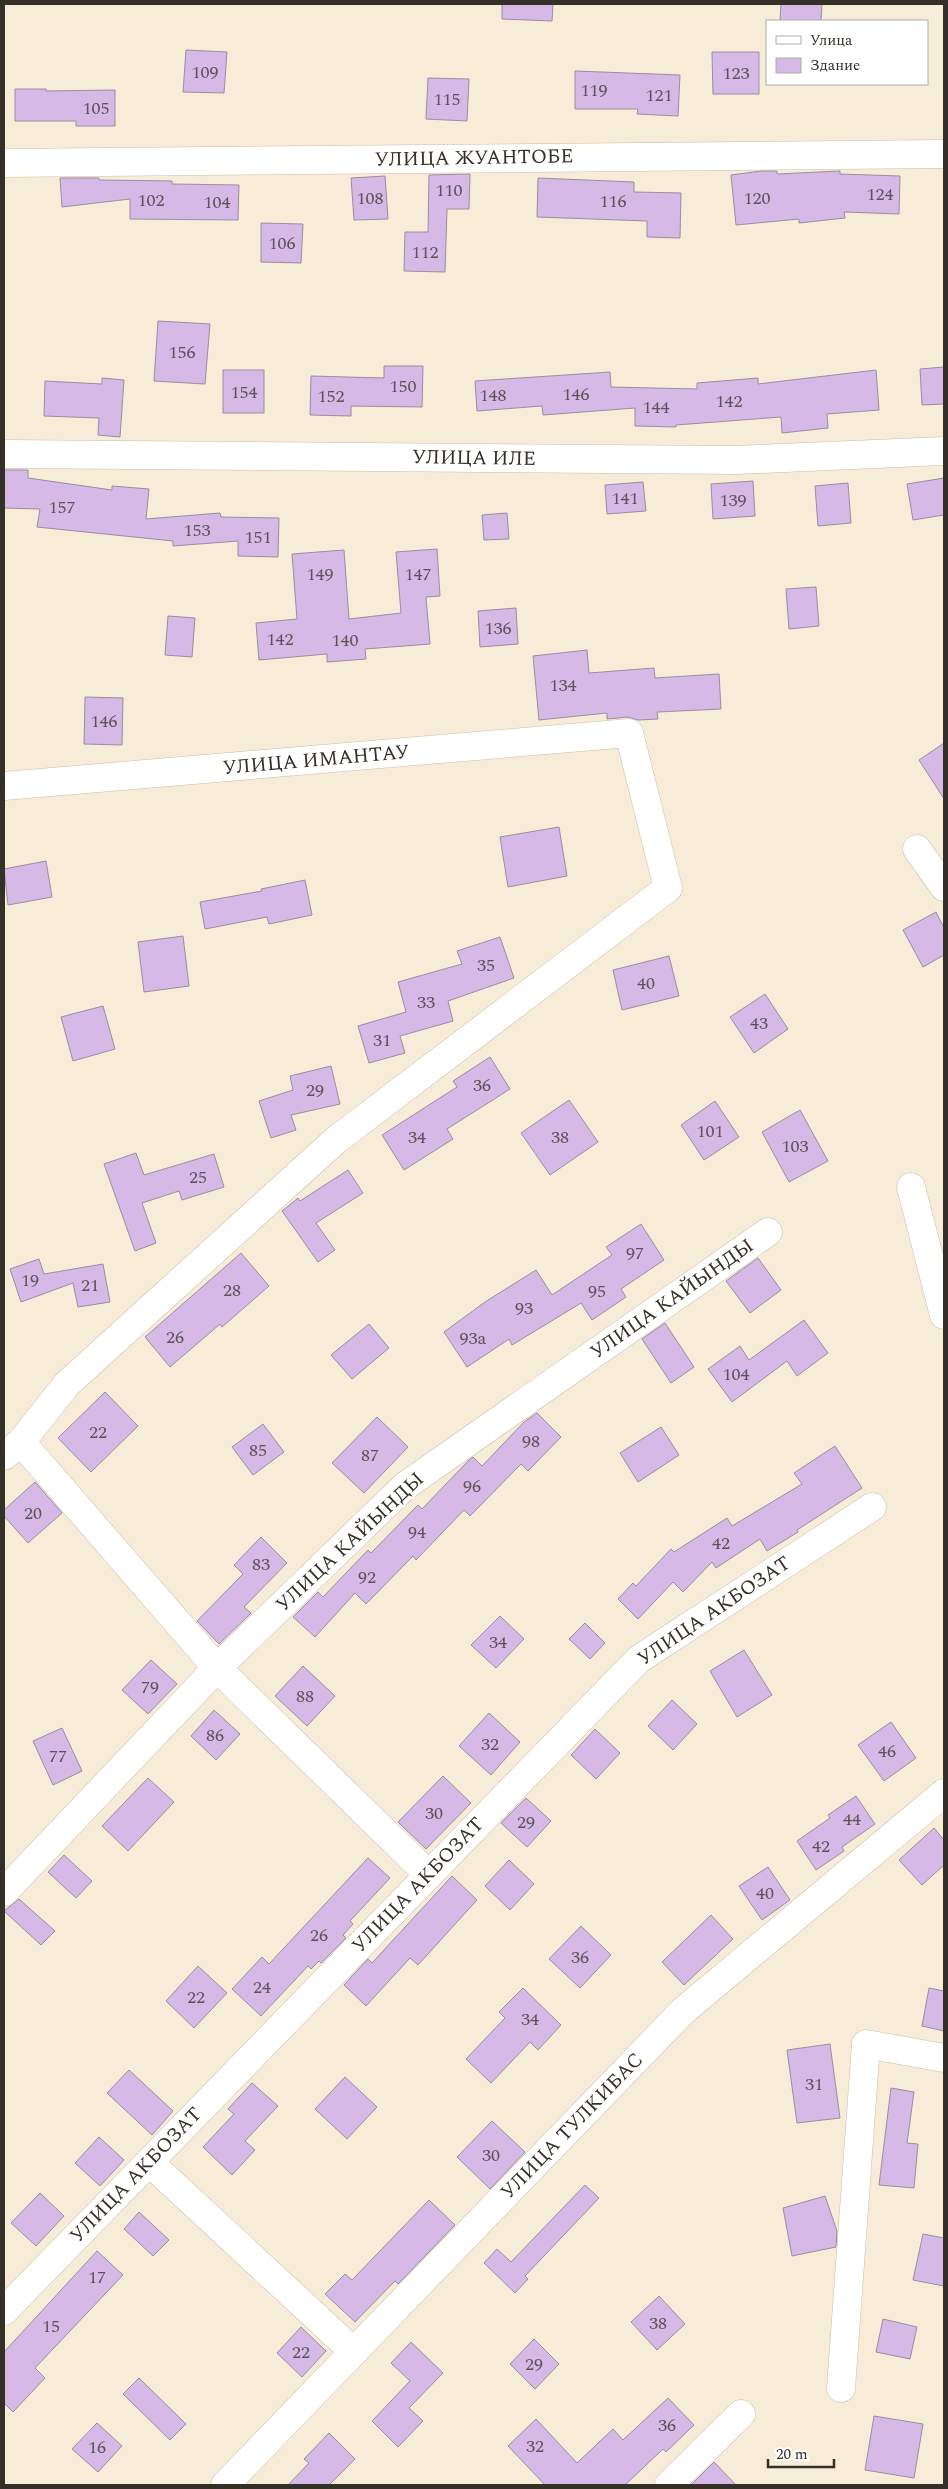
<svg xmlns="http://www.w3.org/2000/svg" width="948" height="2489" viewBox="0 0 948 2489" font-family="Spectral,serif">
<rect width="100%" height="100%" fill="#f7ecd7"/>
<!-- building -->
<g fill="#d6b9e7" stroke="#998da0">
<polygon points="502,4 553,4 552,21 502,19"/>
<polygon points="781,4 822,4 821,21 780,21"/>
<polygon points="186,50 227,52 224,93 183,92"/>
<polygon points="712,52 759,52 759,94 713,94"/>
<polygon points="575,71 680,75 678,116 637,114 638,109 575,109"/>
<polygon points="428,78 469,79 467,121 426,119"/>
<polygon points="15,89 46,89 46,91 115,90 115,126 76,126 76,121 15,121"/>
<polygon points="761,171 777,171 777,174 840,171 840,174 900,176 899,214 844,212 845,218 799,223 799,219 736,225 731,175"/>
<polygon points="470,174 469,209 447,209 445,272 404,271 405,232 428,232 429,175"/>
<polygon points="385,176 388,219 354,220 351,178"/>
<polygon points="60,178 99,178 99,180 172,181 172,184 239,185 238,220 130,219 130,199 62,207"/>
<polygon points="538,178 634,182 634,192 681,193 680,238 647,237 647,221 537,217"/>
<polygon points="261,223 303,224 301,263 261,262"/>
<polygon points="158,321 210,324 205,384 154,381"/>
<polygon points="384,366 423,366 422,407 351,406 351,416 310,415 311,376 384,378"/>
<polygon points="944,367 944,404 922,405 920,369"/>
<rect x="223" y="370" width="41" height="43"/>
<polygon points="876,370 879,410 827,414 828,428 782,433 781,417 676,425 676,427 635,426 635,408 543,415 542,406 477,411 475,381 610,372 611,387 697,389 697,383 758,378 758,384"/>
<polygon points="102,378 124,380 120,437 98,435 99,418 44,416 45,381 102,384"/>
<polygon points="4,470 28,470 28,478 112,490 112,486 149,489 146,519 220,513 221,517 279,518 278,557 238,556 238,541 173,546 173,541 37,527 40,509 4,508"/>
<polygon points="944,478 944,515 913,520 907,484"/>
<polygon points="753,481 755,516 713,519 711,484"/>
<polygon points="643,482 646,511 607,514 605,485"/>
<polygon points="848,483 851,523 818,526 815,486"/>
<polygon points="507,513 509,539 484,540 482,515"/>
<polygon points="437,549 440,596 426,597 430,644 365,649 366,659 327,662 327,654 259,660 256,623 297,619 292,554 344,550 349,619 401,613 396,552"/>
<polygon points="816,587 819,626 789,629 786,589"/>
<polygon points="516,608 518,644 480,647 478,611"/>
<polygon points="168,616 195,618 192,657 165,655"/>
<polygon points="587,650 589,673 654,668 655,678 719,674 721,709 657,712 658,719 638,720 628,717 607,719 607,713 539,720 533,656"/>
<polygon points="85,697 123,698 122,745 84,744"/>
<polygon points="944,743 944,799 919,760"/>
<polygon points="559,827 567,876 508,887 500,837"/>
<polygon points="46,861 52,897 8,905 4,869"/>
<polygon points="305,880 312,915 269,924 267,917 205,929 200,902 262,891 261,889"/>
<polygon points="936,912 944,928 944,955 923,967 903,930"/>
<polygon points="183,936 189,986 144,992 138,942"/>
<polygon points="500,937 514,978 448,1001 453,1021 400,1036 405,1053 369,1063 358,1026 406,1012 398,982 462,964 457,951"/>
<polygon points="669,956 679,996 622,1010 613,970"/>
<polygon points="765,994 788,1029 754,1053 730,1017"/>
<polygon points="103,1006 115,1049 73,1061 61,1017"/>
<polygon points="490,1057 510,1089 447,1129 453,1139 404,1170 382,1135 457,1087 453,1081"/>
<polygon points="331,1066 340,1104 291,1115 296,1130 271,1138 259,1101 293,1090 290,1076"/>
<polygon points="569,1100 598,1142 550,1175 521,1133"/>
<polygon points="715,1101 739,1137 704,1160 681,1125"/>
<polygon points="800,1110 828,1161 789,1182 762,1132"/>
<polygon points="136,1153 144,1175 214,1154 224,1187 182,1200 179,1191 142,1203 156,1243 135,1251 104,1164"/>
<polygon points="348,1170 363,1193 316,1223 335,1250 318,1262 282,1211 298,1198 300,1201"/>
<polygon points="641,1224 664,1260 621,1289 626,1297 592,1320 581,1303 512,1345 509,1339 467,1367 444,1332 485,1302 536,1270 552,1295 612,1255 606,1247"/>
<polygon points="241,1253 269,1286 222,1327 220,1324 170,1367 145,1337"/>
<polygon points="758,1258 781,1290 750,1313 726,1281"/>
<polygon points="39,1259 44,1274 103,1264 110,1302 78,1307 73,1283 21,1302 10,1269"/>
<polygon points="804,1320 828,1353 797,1376 787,1361 732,1402 708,1369 740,1346 749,1360"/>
<polygon points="665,1323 694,1367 671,1383 642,1339"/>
<polygon points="369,1324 389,1348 352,1379 331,1355"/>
<polygon points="105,1392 138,1426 91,1472 58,1438"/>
<polygon points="537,1413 561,1437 528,1471 521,1464 470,1516 464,1510 416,1560 413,1556 366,1604 355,1593 315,1637 293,1617 318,1592 323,1597 368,1550 371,1553 418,1505 422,1509 469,1460 473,1457 482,1466 524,1422"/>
<polygon points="377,1417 408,1447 364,1493 332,1463"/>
<polygon points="263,1424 284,1452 253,1475 232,1447"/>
<polygon points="661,1427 679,1455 638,1482 620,1453"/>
<polygon points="835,1446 862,1488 797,1530 798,1532 767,1551 760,1539 716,1568 712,1562 683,1592 673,1582 638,1619 618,1599 633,1583 636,1586 671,1549 674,1552 727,1518 732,1526 802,1484 794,1473"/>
<polygon points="35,1482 62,1513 28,1543 4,1516 4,1510"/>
<polygon points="261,1537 287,1563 244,1607 251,1613 219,1644 197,1621 243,1574 234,1565"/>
<polygon points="500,1616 524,1639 496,1668 471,1645"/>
<polygon points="585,1623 605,1643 590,1659 569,1639"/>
<polygon points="744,1650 772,1695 737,1717 710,1671"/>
<polygon points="151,1660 177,1684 148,1714 122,1690"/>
<polygon points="303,1666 335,1696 307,1726 275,1696"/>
<polygon points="672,1700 697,1724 673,1750 648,1726"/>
<polygon points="214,1710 240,1734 216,1760 191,1736"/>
<polygon points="489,1713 520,1742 491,1775 459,1746"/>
<polygon points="891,1722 916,1758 884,1781 858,1745"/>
<polygon points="62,1728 82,1771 53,1785 33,1741"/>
<polygon points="595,1729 620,1753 596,1779 571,1755"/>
<polygon points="443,1776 471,1803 426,1849 398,1822"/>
<polygon points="148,1778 174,1802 128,1851 102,1826"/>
<polygon points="856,1796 875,1824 842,1847 844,1851 816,1870 797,1841 830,1818 828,1815"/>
<polygon points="526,1798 551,1821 527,1847 501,1823"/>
<polygon points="934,1828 944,1840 944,1865 922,1885 899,1860"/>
<polygon points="64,1855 92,1881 76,1898 48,1872"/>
<polygon points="368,1858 390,1878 350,1921 353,1924 343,1935 346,1938 321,1963 319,1961 311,1969 308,1966 261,2016 232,1989 262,1957 269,1964"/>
<polygon points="509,1860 534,1884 510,1910 485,1886"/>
<polygon points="768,1867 790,1900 762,1920 739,1886"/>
<polygon points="452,1876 477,1900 418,1965 410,1958 366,2006 344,1985 368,1959 372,1963"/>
<polygon points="19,1899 55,1931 41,1945 4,1911"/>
<polygon points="711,1915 733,1939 684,1985 662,1962"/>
<polygon points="581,1926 611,1955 580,1988 549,1959"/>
<polygon points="198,1966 227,1993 194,2028 166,2001"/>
<polygon points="523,1988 561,2025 538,2050 530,2042 491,2083 466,2059 505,2018 499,2012"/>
<polygon points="929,1988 944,1991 944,2031 922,2026"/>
<polygon points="830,2044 840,2118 797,2123 787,2050"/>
<polygon points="129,2070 173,2111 152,2135 107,2093"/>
<polygon points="345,2077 377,2107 347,2139 315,2109"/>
<polygon points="252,2083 278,2106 245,2141 255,2150 232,2175 203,2147 234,2114 228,2109"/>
<polygon points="891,2088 914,2092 907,2143 918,2144 914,2188 879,2185"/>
<polygon points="492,2121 525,2152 490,2189 457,2157"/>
<polygon points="99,2137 124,2160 100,2186 75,2163"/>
<polygon points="585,2185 599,2198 525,2276 528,2279 515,2293 484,2263 497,2249 511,2262"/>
<polygon points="40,2193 64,2216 36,2246 11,2223"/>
<polygon points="825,2196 837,2231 836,2247 792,2256 783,2208"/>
<polygon points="429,2200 455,2225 398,2284 395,2281 355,2322 325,2294 345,2274 352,2280"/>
<polygon points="139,2212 169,2240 153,2256 124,2229"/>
<polygon points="923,2234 944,2238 944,2286 913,2280"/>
<polygon points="97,2251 123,2275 35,2368 45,2378 13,2412 4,2403 4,2352"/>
<polygon points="659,2296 685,2324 657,2350 631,2322"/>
<polygon points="883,2319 917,2327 910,2359 876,2352"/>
<polygon points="301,2327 326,2351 302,2377 277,2353"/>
<polygon points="534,2339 559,2364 535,2389 510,2364"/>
<polygon points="411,2342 443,2373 409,2408 423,2421 398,2447 372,2421 410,2381 391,2363"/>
<polygon points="139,2378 186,2424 170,2440 123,2394"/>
<polygon points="668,2398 694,2425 666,2452 663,2449 625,2485 545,2485 508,2446 536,2419 577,2463 613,2429 623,2440"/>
<polygon points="874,2416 923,2424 914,2478 865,2470"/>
<polygon points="97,2423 122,2446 98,2472 72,2449"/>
<polygon points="329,2433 355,2459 329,2485 288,2485 309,2463 304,2459"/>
<polygon points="714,2462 736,2485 691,2485"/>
</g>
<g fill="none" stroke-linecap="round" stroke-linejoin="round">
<defs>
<g id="minor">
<polyline points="4,163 944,154"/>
<polyline points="4,454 736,460 944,451"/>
<polyline points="4,786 629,733 668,888 336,1140 67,1384 21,1442 4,1456"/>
<polyline points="917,849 944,887"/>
<polyline points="911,1187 944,1315"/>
<polyline points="21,1442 217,1668 429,1875"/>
<polyline points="4,1892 217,1668 405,1486 768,1232"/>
<polyline points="149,2162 354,2352"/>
<polyline points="4,2311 639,1659 872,1507"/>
<polyline points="841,2388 866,2044 944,2058"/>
<polyline points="225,2485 683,2011 944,1793"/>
<polyline points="669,2485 741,2414"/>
</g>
</defs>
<!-- minor casing -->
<use href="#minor" stroke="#cabfaa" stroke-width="29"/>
<!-- minor -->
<use href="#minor" stroke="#fff" stroke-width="28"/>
</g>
<g text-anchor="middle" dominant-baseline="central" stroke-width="4.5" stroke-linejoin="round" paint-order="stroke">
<!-- number labels -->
<g font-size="18" fill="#5c5257">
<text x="205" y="72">109</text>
<text x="736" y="73">123</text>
<text x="594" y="90">119</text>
<text x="659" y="95">121</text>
<text x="447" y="99">115</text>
<text x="96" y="108">105</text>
<text x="449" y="190">110</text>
<text x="880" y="194">124</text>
<text x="370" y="198">108</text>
<text x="757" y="198">120</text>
<text x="151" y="200">102</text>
<text x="613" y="201">116</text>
<text x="217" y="202">104</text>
<text x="282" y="243">106</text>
<text x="425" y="252">112</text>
<text x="182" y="352">156</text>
<text x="403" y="386">150</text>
<text x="244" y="392">154</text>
<text x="576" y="394">146</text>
<text x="493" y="395">148</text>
<text x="331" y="396">152</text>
<text x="729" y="401">142</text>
<text x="656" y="407">144</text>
<text x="625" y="498">141</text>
<text x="733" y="500">139</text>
<text x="62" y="507">157</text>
<text x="197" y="530">153</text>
<text x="258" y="537">151</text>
<text x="320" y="574">149</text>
<text x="418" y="574">147</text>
<text x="498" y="628">136</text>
<text x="280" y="639">142</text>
<text x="345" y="640">140</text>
<text x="563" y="685">134</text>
<text x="104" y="721">146</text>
<text x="486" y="965">35</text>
<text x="646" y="983">40</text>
<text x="426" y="1002">33</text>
<text x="759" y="1023">43</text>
<text x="382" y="1040">31</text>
<text x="482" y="1085">36</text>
<text x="315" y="1090">29</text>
<text x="710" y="1131">101</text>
<text x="417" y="1137">34</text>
<text x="560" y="1137">38</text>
<text x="795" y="1146">103</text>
<text x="198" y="1177">25</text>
<text x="635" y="1253">97</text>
<text x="30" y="1280">19</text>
<text x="90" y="1285">21</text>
<text x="232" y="1290">28</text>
<text x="597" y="1291">95</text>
<text x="524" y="1308">93</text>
<text x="175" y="1337">26</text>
<text x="473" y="1338">93а</text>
<text x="736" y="1374">104</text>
<text x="98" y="1432">22</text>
<text x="531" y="1441">98</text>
<text x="258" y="1450">85</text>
<text x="370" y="1455">87</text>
<text x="472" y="1486">96</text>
<text x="33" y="1513">20</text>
<text x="417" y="1532">94</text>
<text x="721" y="1543">42</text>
<text x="261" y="1564">83</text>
<text x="367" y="1577">92</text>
<text x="498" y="1642">34</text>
<text x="150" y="1687">79</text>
<text x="305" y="1696">88</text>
<text x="215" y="1735">86</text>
<text x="490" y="1744">32</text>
<text x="887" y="1751">46</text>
<text x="58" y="1756">77</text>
<text x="434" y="1813">30</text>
<text x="852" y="1819">44</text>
<text x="526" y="1822">29</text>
<text x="821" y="1846">42</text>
<text x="765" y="1893">40</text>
<text x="319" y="1935">26</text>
<text x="580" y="1957">36</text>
<text x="262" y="1987">24</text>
<text x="196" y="1997">22</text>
<text x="530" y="2019">34</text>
<text x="814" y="2084">31</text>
<text x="491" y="2155">30</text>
<text x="97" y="2277">17</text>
<text x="658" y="2323">38</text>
<text x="51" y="2326">15</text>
<text x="301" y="2352">22</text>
<text x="534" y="2364">29</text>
<text x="667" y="2425">36</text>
<text x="535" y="2446">32</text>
<text x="97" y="2447">16</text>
</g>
<!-- street labels -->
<g font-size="20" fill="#342f27" stroke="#fff">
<text transform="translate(474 158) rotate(-1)">УЛИЦА ЖУАНТОБЕ</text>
<text transform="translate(474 458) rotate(1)">УЛИЦА ИЛЕ</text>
<text transform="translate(316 760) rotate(-5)">УЛИЦА ИМАНТАУ</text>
<text transform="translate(672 1299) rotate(-35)">УЛИЦА КАЙЫНДЫ</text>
<text transform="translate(350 1542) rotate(-43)">УЛИЦА КАЙЫНДЫ</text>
<text transform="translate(714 1611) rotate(-34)">УЛИЦА АКБОЗАТ</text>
<text transform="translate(418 1885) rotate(-46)">УЛИЦА АКБОЗАТ</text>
<text transform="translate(572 2126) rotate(-46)">УЛИЦА ТУЛКИБАС</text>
<text transform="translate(136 2175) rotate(-46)">УЛИЦА АКБОЗАТ</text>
</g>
</g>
<!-- border -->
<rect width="948" height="2489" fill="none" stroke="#342f27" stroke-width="10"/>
<!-- legend -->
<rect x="766" y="20" width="162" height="65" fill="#ffffff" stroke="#aeaca9"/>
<rect x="776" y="36" width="25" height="8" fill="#ffffff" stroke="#aeaca9"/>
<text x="810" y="45" font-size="15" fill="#342f27">Улица</text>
<rect x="776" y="58" width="25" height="15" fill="#d6b9e7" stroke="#aeaca9"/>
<text x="810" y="70" font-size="15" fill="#342f27">Здание</text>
<!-- scale -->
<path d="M768 2459v8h66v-8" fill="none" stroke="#342f27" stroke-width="2.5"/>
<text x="776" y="2459" font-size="15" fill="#342f27" stroke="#ffffff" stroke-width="4" paint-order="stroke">20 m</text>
</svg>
